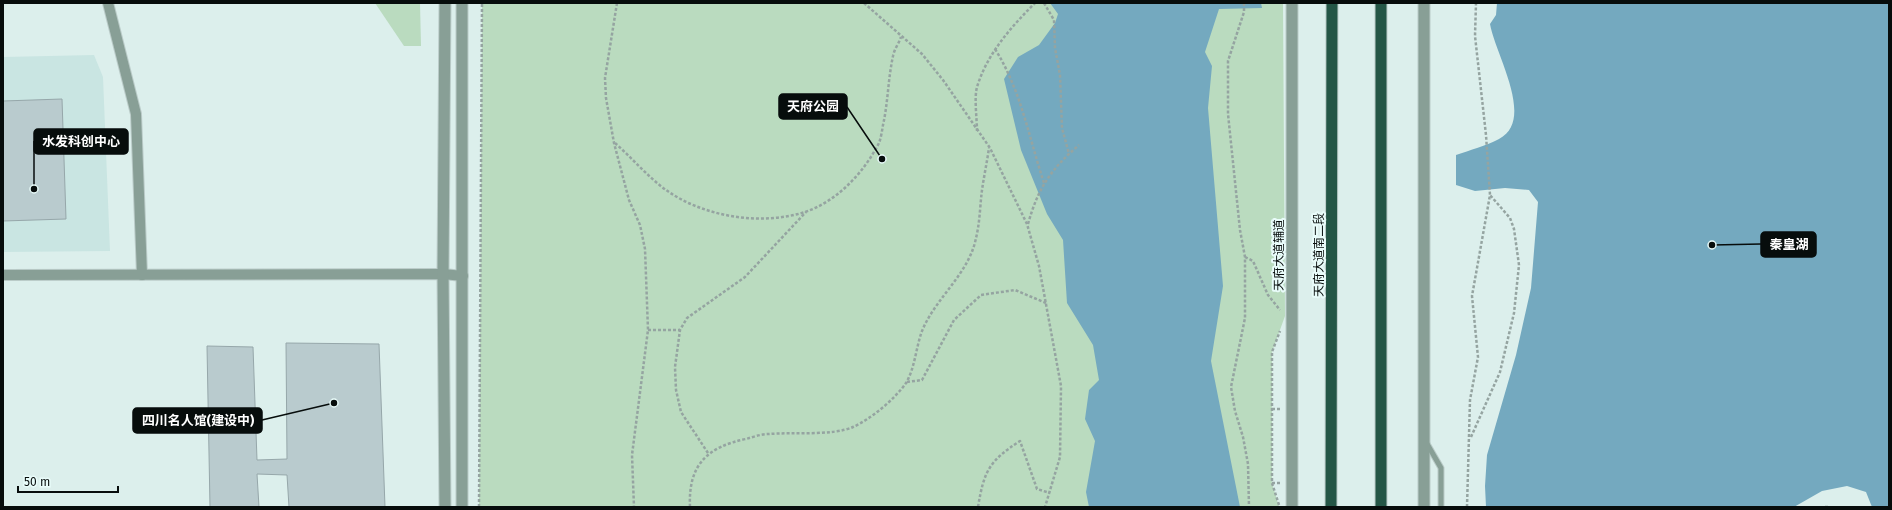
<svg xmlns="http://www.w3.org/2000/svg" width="1892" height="510" viewBox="0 0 1892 510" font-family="'Fira Sans','Noto Sans SC',sans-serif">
<rect width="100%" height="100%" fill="#dcefec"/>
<!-- built -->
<polygon fill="#c9e5e2" points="94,55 103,77 110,251 3,252 3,57"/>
<!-- green -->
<g fill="#badbbf">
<polygon points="375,3 420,3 421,46 404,46"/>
<polygon points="482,3 1283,3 1285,316 1272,352 1272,483 1279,507 479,507"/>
</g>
<!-- water -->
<g fill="#74a9bf">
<polygon points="1050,3 1261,3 1262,8 1219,9 1205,52 1212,66 1208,108 1223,286 1211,361 1240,507 1089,507 1086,492 1095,441 1085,419 1089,390 1099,380 1093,345 1067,303 1063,240 1047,214 1021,150 1004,79 1018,57 1039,45 1055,23 1058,14"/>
<path d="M1497,3H1889V507H1872L1866,492L1847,486L1822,491L1794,507H1486L1485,486L1487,455L1516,355L1531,288L1538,202L1529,190L1505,188L1475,191L1456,185V155C1470,150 1486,146 1499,139C1536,120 1495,54 1490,24L1496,15Z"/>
</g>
<!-- building -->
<g fill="#b9cbce" stroke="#96a7aa">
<polygon points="62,99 66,219 3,221 3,101"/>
<polygon points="286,343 379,344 385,507 289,507 287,475 257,474 259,507 210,507 207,346 253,347 257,460 287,459"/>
</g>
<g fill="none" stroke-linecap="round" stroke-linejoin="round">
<defs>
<polyline id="service" points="1426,442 1441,468 1441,507"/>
<g id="minor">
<polyline points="108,3 136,114 142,275"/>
<polyline points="3,275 443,274 463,276"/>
</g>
<g id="tertiary">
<polyline points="445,3 443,274 445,507"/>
<polyline points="1424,3 1424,507"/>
<polyline points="462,507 462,3"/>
<polyline points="1292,507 1292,3"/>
</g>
<g id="trunk">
<polyline points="1381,3 1381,507"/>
<polyline points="1331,507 1332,3"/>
</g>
</defs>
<!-- service casing -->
<use href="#service" stroke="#bacbc8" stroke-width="7"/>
<!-- minor casing -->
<use href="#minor" stroke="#bacbc8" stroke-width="12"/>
<!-- tertiary casing -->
<use href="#tertiary" stroke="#bacbc8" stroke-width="13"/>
<!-- trunk casing -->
<use href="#trunk" stroke="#bacbc8" stroke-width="13"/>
<!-- path -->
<g stroke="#95a4a1" stroke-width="2.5" stroke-dasharray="3 2" stroke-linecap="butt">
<polyline points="617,3 605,78 606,98 614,143 629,200 640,225 645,249 648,330 632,455 634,507"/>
<polyline points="864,3 922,54 943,80 990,148 1027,224 1039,266 1061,386 1060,457 1045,507"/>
<polyline points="1044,3 1054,20 1055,48 1060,75 1062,128 1069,154"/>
<polyline points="1244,3 1244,12 1228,61 1228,114 1240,230 1245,257 1245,318 1231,387 1235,411 1243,437 1248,464 1249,507"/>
<path d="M995,49C1021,90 1029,138 1044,183"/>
<path d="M977,131C977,119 974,98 977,87C987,54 1011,27 1035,3"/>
<path d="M615,143C632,158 648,177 666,190C704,217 761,226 805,212C838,201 864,172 879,143C881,138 882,131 883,125C888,103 888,79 893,56C894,50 899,43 901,37"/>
<path d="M1028,224C1038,188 1051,169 1079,145"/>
<polyline points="1245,257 1253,261 1268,295 1280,310"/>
<polyline points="648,330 680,330"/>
<polyline points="907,382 922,380 954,320 981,295 1015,290 1046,303"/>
<polyline points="1272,409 1282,409"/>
<polyline points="1471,437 1500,372 1514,313 1519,265 1514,229 1510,218 1490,195"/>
<polyline points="708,453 681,412 676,390 675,367 680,330 687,318 745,277 806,212"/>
<polyline points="1272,483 1282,483"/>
<polyline points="1279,505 1272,483 1272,352 1280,331"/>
<polyline points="479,507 482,3"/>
<path d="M690,507C688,465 707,447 746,439C753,437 761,434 769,434C792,432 833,436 853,427C871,419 895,399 906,383C915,368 916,347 922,331C936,297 969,274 976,238C980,222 980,205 982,190C984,176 987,162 989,148"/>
<path d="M978,507C984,471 989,461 1020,441L1037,489L1050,493"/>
<polyline points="1467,507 1470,400 1478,357 1472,296 1490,195 1486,135 1475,36 1476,3"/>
<polyline points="1825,507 1828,507"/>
</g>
<!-- service -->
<use href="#service" stroke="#889f96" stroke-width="5"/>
<!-- minor -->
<use href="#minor" stroke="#889f96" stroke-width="10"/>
<!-- tertiary -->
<use href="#tertiary" stroke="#889f96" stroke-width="11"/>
<!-- trunk -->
<use href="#trunk" stroke="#245646" stroke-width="11"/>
</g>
<g text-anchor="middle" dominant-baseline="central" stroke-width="4" stroke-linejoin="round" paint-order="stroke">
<!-- street labels -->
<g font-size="12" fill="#070d0c" stroke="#e9fcfa">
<text transform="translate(1279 255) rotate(-90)">天府大道辅道</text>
<text transform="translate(1319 255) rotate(-90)">天府大道南二段</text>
</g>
</g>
<!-- callouts -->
<path fill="none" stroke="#070d0c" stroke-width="1.5" d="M882 159L847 107M34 189L34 141M1712 245L1761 244M334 403L262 420"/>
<g fill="#070d0c" stroke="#e9fcfa" stroke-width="1.5">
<circle cx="882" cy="159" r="4"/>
<circle cx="34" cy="189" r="4"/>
<circle cx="1712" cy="245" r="4"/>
<circle cx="334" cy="403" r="4"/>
</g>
<g fill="#070d0c" stroke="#070d0c" stroke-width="1.5">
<rect x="779" y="94" width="68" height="25" rx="4"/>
<rect x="34" y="129" width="94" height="25" rx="4"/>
<rect x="1761" y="232" width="55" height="25" rx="4"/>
<rect x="133" y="408" width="129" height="25" rx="4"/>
</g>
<g font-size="13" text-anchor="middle" font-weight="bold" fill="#fff">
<text x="813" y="111">天府公园</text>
<text x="81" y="146">水发科创中心</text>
<text x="1789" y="249">秦皇湖</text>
<text x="198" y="425">四川名人馆(建设中)</text>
</g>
<!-- border -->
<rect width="1892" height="510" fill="none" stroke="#070d0c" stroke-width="8"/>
<!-- scale -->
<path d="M18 486v6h100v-6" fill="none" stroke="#070d0c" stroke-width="2"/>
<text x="24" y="486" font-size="12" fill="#070d0c" stroke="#e9fcfa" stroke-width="3" paint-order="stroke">50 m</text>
</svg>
